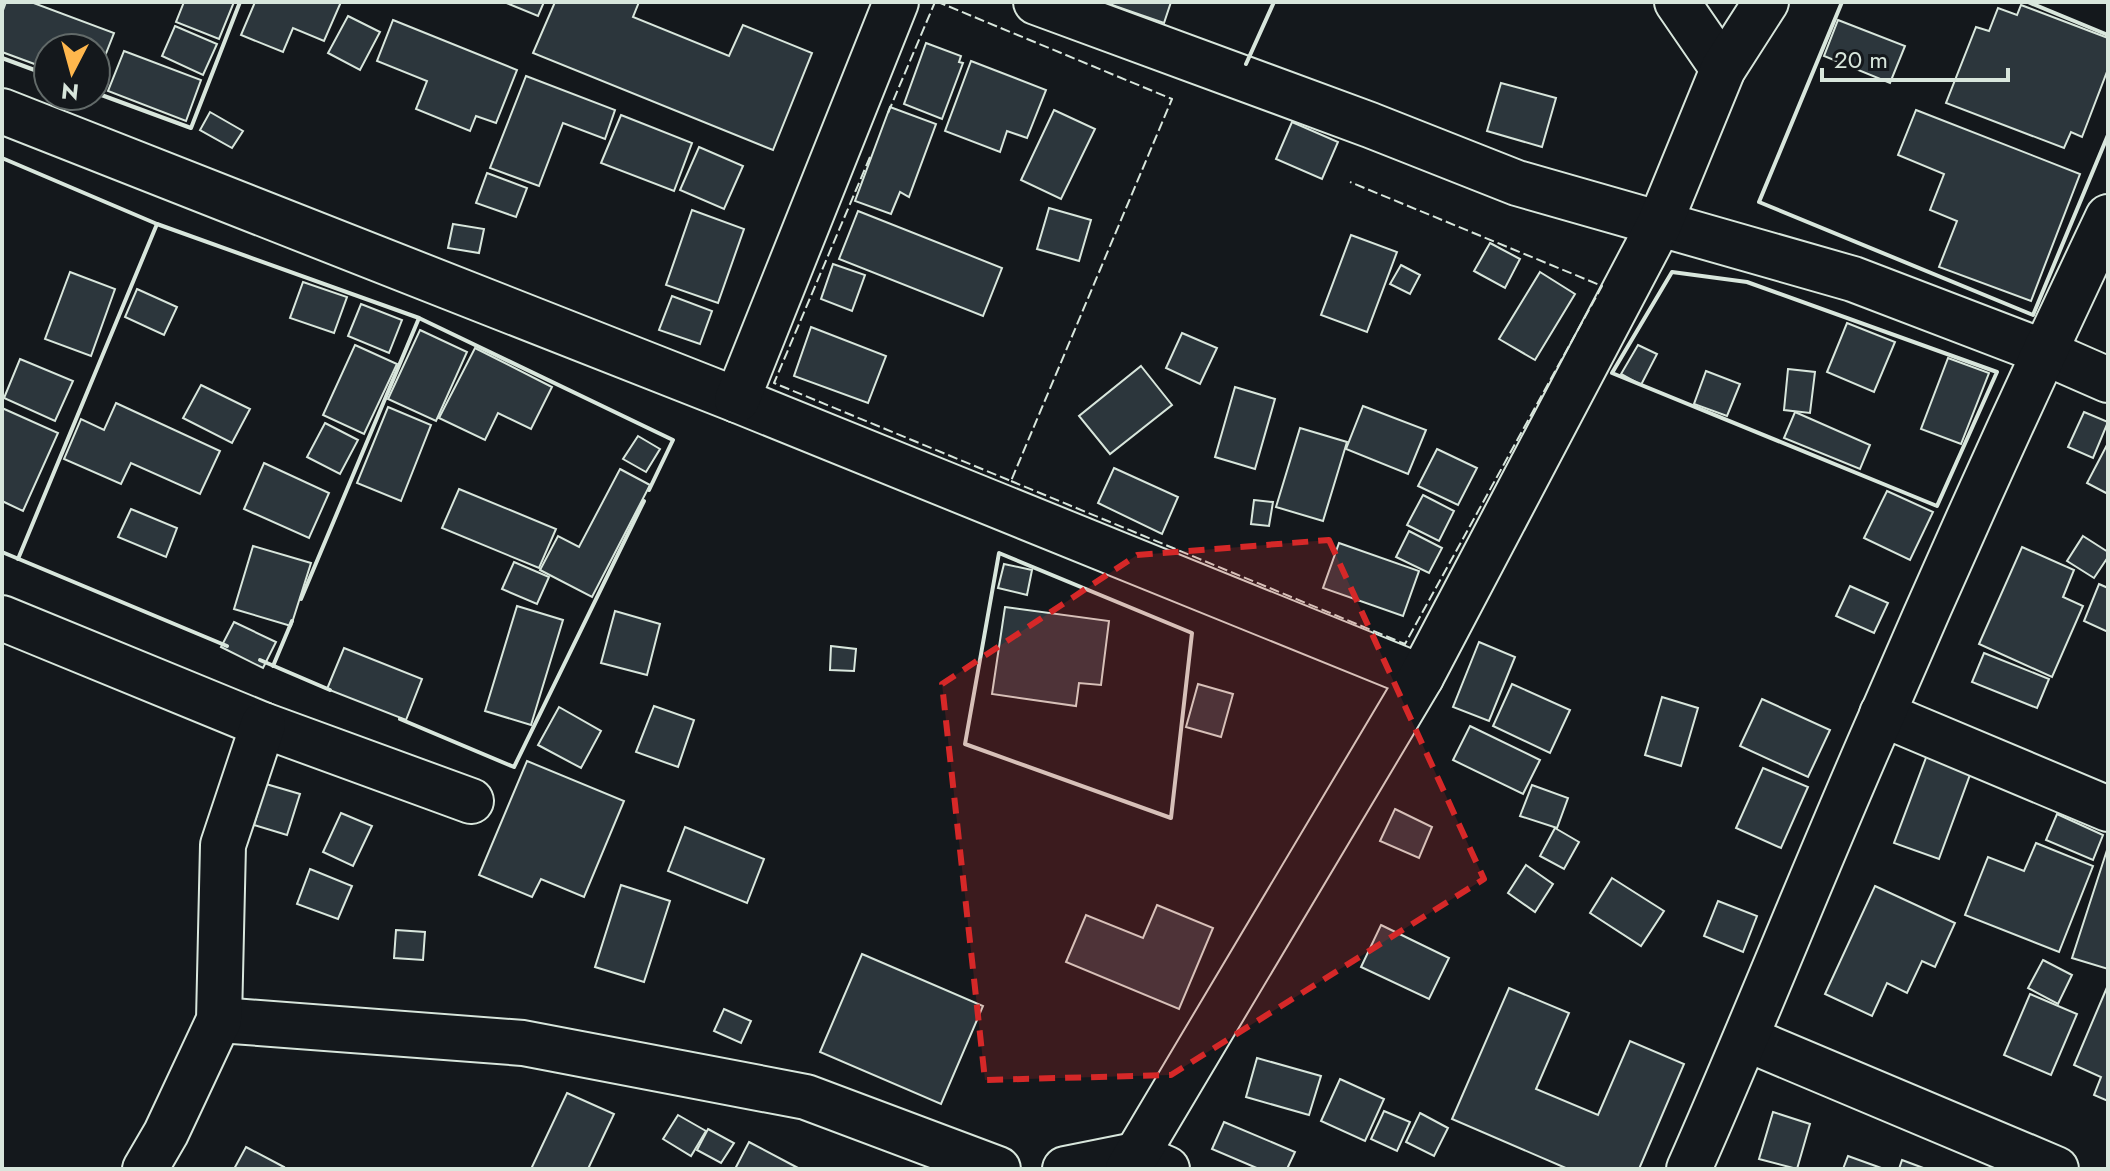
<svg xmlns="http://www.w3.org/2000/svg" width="2110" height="1171" viewBox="0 0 2110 1171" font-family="Jost,sans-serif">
<rect width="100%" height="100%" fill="#14181c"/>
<!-- building -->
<g fill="#2c363c" stroke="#d8e6dc" stroke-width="2">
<polygon points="6,2 31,2 114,33 96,79 96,48 48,48 48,69 2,52 2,13"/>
<polygon points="184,2 234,2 219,39 176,22"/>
<polygon points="255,2 341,2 324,41 293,28 283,52 241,35"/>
<polygon points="504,2 544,2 538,16"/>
<polygon points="555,2 639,2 633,17 729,56 743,25 812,53 773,150 533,53"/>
<polygon points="1113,2 1171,2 1164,23 1112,5"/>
<polygon points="2021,5 2108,38 2108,69 2082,137 2071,132 2064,148 1946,103 1976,27 1989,31 1998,8 2017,15"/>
<polygon points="348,16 380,32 360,70 328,53"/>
<polygon points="393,20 517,70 496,123 476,116 470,131 416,109 427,81 377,61"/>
<polygon points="1838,20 1905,46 1890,83 1824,56"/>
<polygon points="175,26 217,44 203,75 162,56"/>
<polygon points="926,43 961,56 959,62 963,63 942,119 904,104"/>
<polygon points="124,51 201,80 186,121 108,91"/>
<polygon points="971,61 1046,90 1027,138 1007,131 1000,152 945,131"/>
<polygon points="526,76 615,110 605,139 563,123 539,186 490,168"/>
<polygon points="1501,83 1556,98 1542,147 1487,131"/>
<polygon points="890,107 936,124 909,197 900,192 891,214 855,201"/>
<polygon points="1054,110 1095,129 1061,199 1021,180"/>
<polygon points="1916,110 2080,174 2031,301 1939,267 1957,221 1930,210 1944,174 1898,155"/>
<polygon points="210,112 243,131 232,148 200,130"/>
<polygon points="621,115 692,143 674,191 601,163"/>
<polygon points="1292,122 1338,142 1322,179 1276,159"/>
<polygon points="699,147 743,166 724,209 680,190"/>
<polygon points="487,173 527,188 516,217 476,203"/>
<polygon points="1049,208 1091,220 1079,261 1037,249"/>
<polygon points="692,210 744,229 718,303 666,285"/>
<polygon points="858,211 1002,268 983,316 839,259"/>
<polygon points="453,224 484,229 479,253 448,248"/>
<polygon points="1351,235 1397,252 1367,332 1321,315"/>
<polygon points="1490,243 1520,259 1505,288 1474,271"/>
<polygon points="833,264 865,275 852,311 821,299"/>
<polygon points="1401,265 1420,275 1410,294 1390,284"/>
<polygon points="70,272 115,289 91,356 45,339"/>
<polygon points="1540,272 1575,294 1535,360 1499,339"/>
<polygon points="303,282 347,297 334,333 290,318"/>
<polygon points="137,289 177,307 164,335 125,317"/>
<polygon points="672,296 712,311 700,344 659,330"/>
<polygon points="361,304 402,320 389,353 348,336"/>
<polygon points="1847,323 1895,342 1874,392 1827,372"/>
<polygon points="811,327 886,356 868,403 794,376"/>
<polygon points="420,330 467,352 436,421 388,399"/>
<polygon points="1182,333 1217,348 1200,384 1166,368"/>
<polygon points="355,345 397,364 364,434 323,415"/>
<polygon points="1638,345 1657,354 1641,385 1621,374"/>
<polygon points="475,348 552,387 531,429 498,413 485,440 439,418"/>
<polygon points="1948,358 1989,373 1961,444 1921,429"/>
<polygon points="20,359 73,381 55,421 4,398"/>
<polygon points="1141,366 1172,405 1110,454 1079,416"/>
<polygon points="1788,369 1815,372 1810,413 1784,410"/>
<polygon points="1706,371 1740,384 1727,416 1694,404"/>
<polygon points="201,385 250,409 232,443 183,418"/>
<polygon points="1235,387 1275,399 1255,469 1215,457"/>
<polygon points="116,403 220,451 200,494 131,463 121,484 64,459 81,419 104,430"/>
<polygon points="1363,406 1426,430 1408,474 1346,449"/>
<polygon points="388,407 431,425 401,501 357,483"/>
<polygon points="2,408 58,433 23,511 2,501"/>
<polygon points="1795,412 1870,445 1860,469 1784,438"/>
<polygon points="2084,412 2108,422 2093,458 2068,447"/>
<polygon points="325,423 358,440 340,474 307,457"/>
<polygon points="1300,428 1347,442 1323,521 1276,507"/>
<polygon points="638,436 660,449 646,472 623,459"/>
<polygon points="2108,443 2108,494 2087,483"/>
<polygon points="1437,449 1477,468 1458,505 1418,486"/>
<polygon points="264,463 329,493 309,538 244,509"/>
<polygon points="1114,468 1178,497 1162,534 1098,503"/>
<polygon points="620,469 650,485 592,597 540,570 558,536 579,547"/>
<polygon points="459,489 556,529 539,568 442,528"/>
<polygon points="1887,491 1933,512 1910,560 1864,538"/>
<polygon points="1423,495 1454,511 1439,541 1407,525"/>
<polygon points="1254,500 1273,502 1269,526 1251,524"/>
<polygon points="131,509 177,528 166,557 118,537"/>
<polygon points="1409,531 1442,548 1429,573 1396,557"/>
<polygon points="2083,536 2108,552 2108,557 2094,578 2067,561"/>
<polygon points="1339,543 1419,571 1403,616 1323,588"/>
<polygon points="253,546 311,563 291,626 234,609"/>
<polygon points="2022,547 2074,570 2063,597 2083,606 2052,677 1979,644"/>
<polygon points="514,562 549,577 537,604 502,589"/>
<polygon points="1004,564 1032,570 1027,595 998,588"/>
<polygon points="2099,584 2108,588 2108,632 2084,621"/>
<polygon points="1850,586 1888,603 1874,633 1836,616"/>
<polygon points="517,606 563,620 531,725 485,711"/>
<polygon points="1005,607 1109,621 1101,685 1079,683 1076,706 992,694"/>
<polygon points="615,611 660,624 647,675 601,663"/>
<polygon points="234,622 276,642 263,668 221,647"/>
<polygon points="1479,642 1515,657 1489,721 1453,707"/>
<polygon points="831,646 856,649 854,671 830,670"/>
<polygon points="344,648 422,679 406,720 327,689"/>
<polygon points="1984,653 2049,679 2037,708 1972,682"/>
<polygon points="1198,684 1233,694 1221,737 1186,727"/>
<polygon points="1512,684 1570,710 1550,753 1493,726"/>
<polygon points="1662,697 1698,708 1681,766 1645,755"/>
<polygon points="1762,699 1830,730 1808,777 1740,746"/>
<polygon points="654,706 694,720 678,767 636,752"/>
<polygon points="559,707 601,731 581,768 538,745"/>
<polygon points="1470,726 1540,760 1523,794 1453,760"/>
<polygon points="1927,755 1971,772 1939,859 1894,843"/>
<polygon points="527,761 624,801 584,897 541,879 532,897 479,875"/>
<polygon points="1763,768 1808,787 1781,848 1736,828"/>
<polygon points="266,784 300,794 287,835 254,825"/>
<polygon points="1532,785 1568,798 1557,828 1520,816"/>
<polygon points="1395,809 1432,827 1419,858 1380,841"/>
<polygon points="341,813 372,826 353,866 323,852"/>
<polygon points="2057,814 2103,835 2093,860 2046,840"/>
<polygon points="685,827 764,859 747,903 668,871"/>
<polygon points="1555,828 1579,842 1564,869 1540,856"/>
<polygon points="2036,843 2093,866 2059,952 1965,915 1988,857 2024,871"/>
<polygon points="2107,850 2108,851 2108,969 2072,958"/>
<polygon points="1526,865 1553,884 1535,912 1508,893"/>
<polygon points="310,869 352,886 338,919 297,904"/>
<polygon points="1612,878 1664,911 1641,946 1590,913"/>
<polygon points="621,885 670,901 644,982 595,967"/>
<polygon points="1875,886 1955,923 1935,967 1922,961 1907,993 1887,983 1872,1016 1825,994"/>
<polygon points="1718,901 1757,916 1743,952 1704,936"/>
<polygon points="1157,905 1213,928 1179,1009 1066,962 1086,915 1143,938"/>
<polygon points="1381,925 1449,958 1429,999 1361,967"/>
<polygon points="396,930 425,932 423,960 394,958"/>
<polygon points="862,954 983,1006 941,1104 820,1052"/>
<polygon points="2043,960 2072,975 2058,1004 2028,988"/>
<polygon points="2108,985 2108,1101 2094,1095 2101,1077 2074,1065"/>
<polygon points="1509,988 1569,1013 1536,1089 1598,1115 1630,1041 1684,1064 1639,1169 1568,1169 1452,1119"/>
<polygon points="2030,994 2077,1014 2051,1075 2004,1055"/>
<polygon points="724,1009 751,1021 741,1043 714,1031"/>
<polygon points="1257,1058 1321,1076 1309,1115 1246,1097"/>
<polygon points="1340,1079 1384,1099 1365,1141 1321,1121"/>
<polygon points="567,1093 614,1114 588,1169 531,1169"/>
<polygon points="1384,1111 1410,1122 1397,1151 1371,1139"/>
<polygon points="1773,1112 1810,1124 1797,1169 1759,1159"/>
<polygon points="1420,1113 1448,1128 1434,1156 1406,1142"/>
<polygon points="678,1115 706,1131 691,1156 663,1139"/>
<polygon points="1224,1122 1295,1152 1287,1169 1259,1169 1212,1149"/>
<polygon points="708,1129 734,1143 721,1163 697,1150"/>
<polygon points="749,1142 800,1169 735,1169"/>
<polygon points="246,1147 284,1167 283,1169 234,1169"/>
<polygon points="1848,1156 1884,1169 1843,1169"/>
<polygon points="1902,1160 1926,1169 1899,1169"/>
</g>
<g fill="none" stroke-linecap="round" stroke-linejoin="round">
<defs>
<g id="minor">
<polyline points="1036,2 1370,125 1517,183 1853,279 2044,352 2108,380"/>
<polyline points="1677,2 1723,69"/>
<polyline points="2,111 737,400 1421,677"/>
<polyline points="737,400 896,2"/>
<polyline points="2,618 263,725 471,801"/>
<polyline points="1882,714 2108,809"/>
<polyline points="219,1020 523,1043 806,1097 998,1169"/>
<polyline points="1747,1039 2056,1169"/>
<polyline points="145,1169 166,1133 219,1020 223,845 263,725"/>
<polyline points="1065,1169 1135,1155 1167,1169"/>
<polyline points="1128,1169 1421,677 1659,225 1723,69 1766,2"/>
<path d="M1689,1169C1756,1018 1816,864 1883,713C1955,546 2030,381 2108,217"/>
</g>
</defs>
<!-- minor casing -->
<use href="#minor" stroke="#d8e6dc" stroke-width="48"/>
<!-- minor -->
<use href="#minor" stroke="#14181c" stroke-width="44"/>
<!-- fence -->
<g stroke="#d8e6dc" stroke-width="2" stroke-dasharray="10 4" stroke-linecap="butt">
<polyline points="888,113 935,2"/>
<polyline points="870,157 774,383 1011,481 1172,99 938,2"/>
<polyline points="1011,481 1405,644 1602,286 1350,182"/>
</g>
<!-- wall -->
<g stroke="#d8e6dc" stroke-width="4">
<polyline points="1842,2 1759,202 2033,315 2108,135"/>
<polyline points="2028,2 2108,35"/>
<polyline points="2,58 48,75"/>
<polyline points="1246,64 1274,2"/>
<polyline points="96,93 191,128 240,2"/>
<polyline points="2,158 157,224 419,318 673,440 649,490"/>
<polygon points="1672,272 1747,282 1997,372 1937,506 1612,373"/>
<polyline points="2,552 227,646"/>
<polygon points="999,553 1192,633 1171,818 965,744"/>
<polyline points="18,559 157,224"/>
<polyline points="301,599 419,318"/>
<polyline points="260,660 330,690"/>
<polyline points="273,666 292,621"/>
<polyline points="400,719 514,767 644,501"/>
</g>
</g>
<!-- marked area -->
<path fill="#d62828" fill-opacity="0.2" stroke="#d62828" stroke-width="6" stroke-dasharray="16 10" stroke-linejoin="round" d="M1329,540L1484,879L1171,1075L985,1080L942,684L1137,555Z"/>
<!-- border -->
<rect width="2110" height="1171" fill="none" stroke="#d8e6dc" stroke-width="8"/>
<!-- north arrow -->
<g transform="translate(72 72) rotate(186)"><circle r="38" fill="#14181c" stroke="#626a69" stroke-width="2"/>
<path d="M0-6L14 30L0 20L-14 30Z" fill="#ffb74d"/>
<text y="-12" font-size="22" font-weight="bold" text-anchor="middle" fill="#d8e6dc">N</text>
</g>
<!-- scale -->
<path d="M1822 68v12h186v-12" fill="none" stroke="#d8e6dc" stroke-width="4"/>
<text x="1834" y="68" font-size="24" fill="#d8e6dc" stroke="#14181c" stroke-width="6" paint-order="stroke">20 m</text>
</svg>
